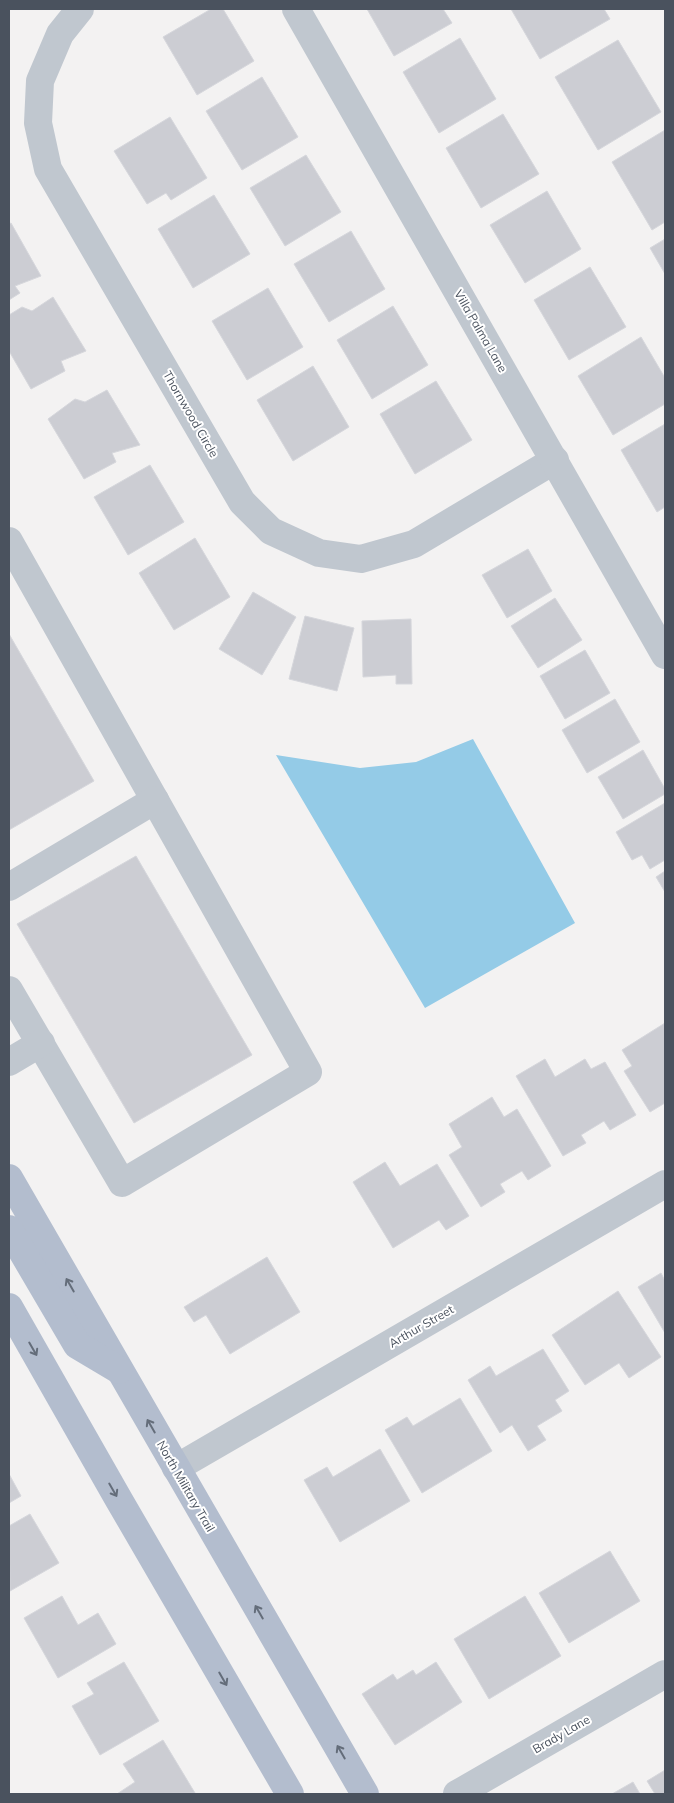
<svg xmlns="http://www.w3.org/2000/svg" width="674" height="1803" viewBox="0 0 674 1803" font-family="Mulish,sans-serif">
<rect width="100%" height="100%" fill="#f3f2f2"/>
<!-- water -->
<polygon fill="#94cbe7" points="473,739 575,923 425,1008 276,755 360,768 416,762"/>
<!-- building -->
<g fill="#cccdd3" stroke="#d6d7dc">
<polygon points="211,9 223,9 254,61 197,95 163,37"/>
<polygon points="367,9 443,9 452,23 394,56"/>
<polygon points="511,9 604,9 610,19 540,59"/>
<polygon points="460,38 496,99 439,133 403,72"/>
<polygon points="618,40 661,112 598,150 555,77"/>
<polygon points="262,77 298,137 242,170 206,111"/>
<polygon points="503,114 539,174 481,208 446,148"/>
<polygon points="170,117 207,178 171,200 166,193 147,204 114,151"/>
<polygon points="665,130 665,222 652,230 612,162"/>
<polygon points="306,155 341,212 285,246 250,188"/>
<polygon points="547,191 581,249 525,283 490,225"/>
<polygon points="214,195 250,254 193,288 158,229"/>
<polygon points="11,223 41,276 15,286 20,293 9,300 9,224"/>
<polygon points="351,231 385,289 329,322 294,264"/>
<polygon points="665,239 665,274 650,248"/>
<polygon points="590,267 626,327 569,360 534,300"/>
<polygon points="268,288 303,347 247,380 212,321"/>
<polygon points="53,297 86,351 61,361 65,371 31,389 9,351 9,315 22,307 32,311"/>
<polygon points="393,306 428,365 372,399 337,340"/>
<polygon points="641,337 665,378 665,404 613,435 578,376"/>
<polygon points="313,366 349,427 293,461 257,400"/>
<polygon points="436,381 472,440 415,474 380,414"/>
<polygon points="107,390 140,445 112,453 116,462 84,479 48,419 75,399 85,402"/>
<polygon points="665,424 665,507 657,512 621,450"/>
<polygon points="150,465 184,522 128,555 94,497"/>
<polygon points="195,538 230,597 174,630 139,573"/>
<polygon points="528,549 552,591 507,618 482,575"/>
<polygon points="253,592 296,617 262,675 219,649"/>
<polygon points="555,598 582,640 538,668 511,626"/>
<polygon points="305,616 354,628 337,691 289,679"/>
<polygon points="411,619 412,684 396,684 396,675 363,677 362,621"/>
<polygon points="9,634 94,781 9,830"/>
<polygon points="585,650 610,693 565,719 540,676"/>
<polygon points="615,699 640,742 587,773 562,730"/>
<polygon points="643,750 665,789 665,794 623,819 598,777"/>
<polygon points="665,803 665,860 650,869 642,855 632,860 616,832"/>
<polygon points="136,856 252,1055 134,1123 17,924"/>
<polygon points="665,871 665,892 656,877"/>
<polygon points="665,1023 665,1103 650,1112 624,1071 632,1066 622,1050"/>
<polygon points="545,1059 555,1077 585,1059 591,1069 605,1062 636,1115 610,1130 604,1121 581,1135 586,1143 563,1156 516,1076"/>
<polygon points="492,1097 504,1117 517,1109 551,1166 528,1180 522,1171 500,1184 505,1192 481,1207 449,1155 462,1147 449,1124"/>
<polygon points="385,1162 400,1186 437,1164 469,1216 446,1230 439,1220 393,1248 353,1182"/>
<polygon points="267,1257 300,1312 230,1354 206,1315 194,1322 184,1307"/>
<polygon points="661,1273 665,1281 665,1333 638,1287"/>
<polygon points="618,1291 661,1357 629,1378 619,1363 585,1385 552,1335"/>
<polygon points="543,1349 569,1391 555,1400 562,1411 537,1426 546,1440 528,1451 512,1425 500,1433 468,1380 490,1366 496,1376"/>
<polygon points="460,1398 492,1451 422,1493 385,1430 407,1417 413,1426"/>
<polygon points="380,1449 410,1501 340,1542 304,1480 327,1467 333,1477"/>
<polygon points="9,1474 21,1496 9,1503"/>
<polygon points="30,1514 59,1563 10,1591 9,1526"/>
<polygon points="610,1551 640,1601 569,1643 539,1593"/>
<polygon points="62,1596 78,1625 98,1613 116,1644 58,1678 24,1618"/>
<polygon points="525,1596 561,1656 489,1699 454,1639"/>
<polygon points="124,1662 159,1721 100,1755 72,1706 94,1694 87,1683"/>
<polygon points="436,1662 462,1702 395,1745 362,1694 393,1674 397,1680 413,1670 416,1675"/>
<polygon points="163,1740 195,1793 117,1794 135,1782 123,1764"/>
<polygon points="665,1770 665,1794 655,1794 647,1781"/>
<polygon points="633,1782 640,1794 612,1794"/>
</g>
<g fill="none" stroke-linecap="round" stroke-linejoin="round">
<!-- minor -->
<g stroke="#c0c7cf" stroke-width="28">
<polyline points="80,9 60,34 40,81 38,123 48,169 242,502 271,531 319,553 361,559 414,544 555,460"/>
<polyline points="296,9 665,655"/>
<polyline points="9,541 308,1072 122,1183 9,990"/>
<polyline points="9,887 155,800"/>
<polyline points="9,1062 41,1043"/>
<polyline points="176,1468 665,1184"/>
<polyline points="457,1794 665,1674"/>
</g>
<!-- major -->
<g stroke="#b3bdce" stroke-width="28">
<polyline points="9,1178 365,1794"/>
<polyline points="9,1229 77,1345 119,1370"/>
<polyline points="9,1307 119,1500 290,1794"/>
</g>
</g>
<!-- one-way arrows -->
<defs><path id="oneway-shaft" d="M-6 0H5M1.5-3L5.5 0L1.5 3" fill="none" stroke-width="1.6" stroke-linecap="round" stroke-linejoin="round" transform="scale(1.25)"/></defs>
<g stroke="#646d7a">
<use href="#oneway-shaft" transform="translate(70 1285) rotate(-120)"/>
<use href="#oneway-shaft" transform="translate(33 1349) rotate(60)"/>
<use href="#oneway-shaft" transform="translate(151 1426) rotate(-120)"/>
<use href="#oneway-shaft" transform="translate(113 1490) rotate(60)"/>
<use href="#oneway-shaft" transform="translate(259 1612) rotate(-120)"/>
<use href="#oneway-shaft" transform="translate(223 1679) rotate(60)"/>
<use href="#oneway-shaft" transform="translate(341 1752) rotate(-120)"/>
</g>
<g text-anchor="middle" dominant-baseline="central" stroke-width="4" stroke-linejoin="round" paint-order="stroke">
<!-- street labels -->
<g font-size="12" fill="#4a525e" stroke="#fff">
<text transform="translate(481 331) rotate(60)">Villa Palma Lane</text>
<text transform="translate(191 414) rotate(60)">Thornwood Circle</text>
<text transform="translate(421 1326) rotate(-30)">Arthur Street</text>
<text transform="translate(186 1486) rotate(60)">North Military Trail</text>
<text transform="translate(561 1734) rotate(-30)">Brady Lane</text>
</g>
</g>
<!-- border -->
<rect width="674" height="1803" fill="none" stroke="#4a525e" stroke-width="20"/>
</svg>
